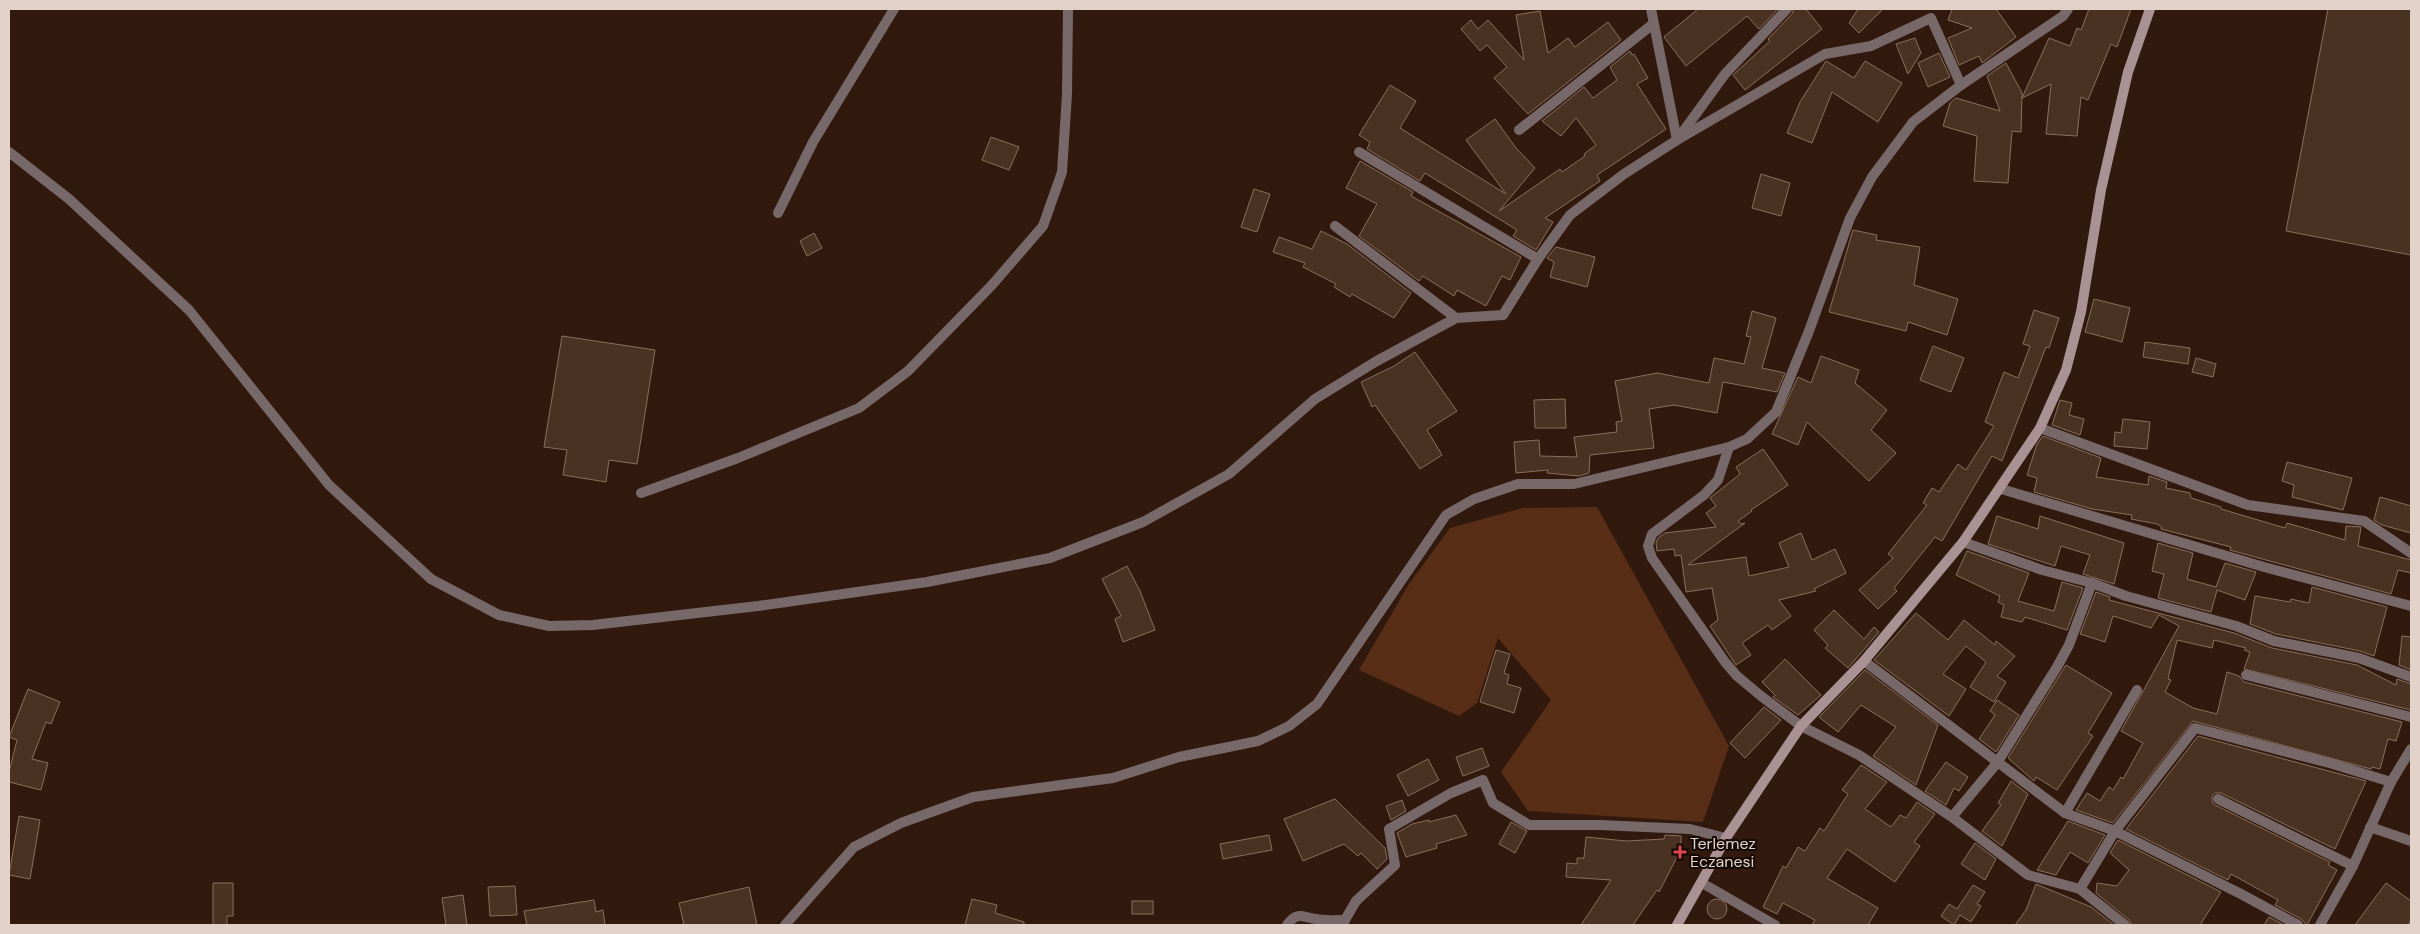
<svg xmlns="http://www.w3.org/2000/svg" width="2420" height="934" viewBox="0 0 2420 934" font-family="'DM Sans',sans-serif">
<rect width="100%" height="100%" fill="#311a0d"/>
<!-- green -->
<polygon fill="#592e16" points="1597,507 1729,746 1703,822 1528,811 1501,772 1551,700 1498,638 1477,703 1459,716 1359,670 1409,584 1450,528 1523,508"/>
<!-- building -->
<g fill="#493222" stroke="#896f5d">
<polygon points="1698,9 1778,9 1759,29 1747,16 1686,66 1664,37"/>
<polygon points="1794,9 1806,9 1822,29 1745,90 1733,75 1770,41 1768,39 1792,14"/>
<polygon points="1858,9 1883,9 1859,33 1849,23"/>
<polygon points="1952,9 1996,9 2016,37 1982,63 1979,56 1959,65 1948,38 1972,28 1948,20"/>
<polygon points="2089,9 2131,9 2117,47 2111,44 2088,100 2081,97 2077,136 2046,134 2051,84 2022,98 2049,38 2070,46 2077,28 2081,30"/>
<polygon points="2328,9 2411,9 2411,255 2286,231"/>
<polygon points="1540,11 1548,53 1568,38 1575,47 1608,22 1621,40 1528,114 1494,78 1507,67 1487,45 1480,51 1461,29 1471,20 1478,29 1488,20 1524,60 1516,15"/>
<polygon points="1915,38 1921,53 1908,74 1896,44"/>
<polygon points="1630,51 1632,55 1634,54 1648,78 1637,84 1666,129 1597,175 1600,181 1545,218 1553,222 1536,250 1513,236 1517,230 1425,173 1420,181 1367,149 1370,142 1359,135 1390,85 1416,101 1400,128 1506,194 1466,140 1495,119 1516,148 1535,168 1499,211 1560,169 1562,172 1585,156 1584,154 1596,145 1576,118 1561,136 1542,121 1584,87 1593,98 1617,80 1610,67"/>
<polygon points="1939,53 1950,77 1928,87 1918,63"/>
<polygon points="1826,61 1854,78 1865,61 1902,83 1878,122 1832,92 1812,143 1787,133 1800,102"/>
<polygon points="2006,63 2022,93 2021,132 2012,131 2008,183 1974,181 1977,136 1943,126 1950,103 1956,98 2000,111 1987,76"/>
<polygon points="991,137 1019,147 1009,170 982,160"/>
<polygon points="1360,161 1413,192 1411,196 1521,257 1510,280 1502,276 1486,306 1457,290 1454,296 1423,276 1419,281 1359,236 1377,204 1346,188"/>
<polygon points="1761,174 1790,183 1781,216 1752,208"/>
<polygon points="1254,189 1270,194 1257,232 1241,227"/>
<polygon points="1853,230 1877,235 1876,240 1920,247 1914,285 1958,299 1947,335 1908,322 1906,331 1829,312"/>
<polygon points="1321,231 1347,244 1411,293 1394,318 1352,294 1350,297 1334,287 1336,284 1303,267 1305,263 1273,252 1279,237 1312,249"/>
<polygon points="814,233 822,248 807,256 800,241"/>
<polygon points="1556,247 1595,257 1587,287 1550,277 1554,262 1547,258"/>
<polygon points="2094,299 2130,308 2122,342 2085,332"/>
<polygon points="2034,310 2059,318 2049,348 2046,347 2002,461 1992,456 1942,541 1935,537 1894,588 1897,591 1878,609 1859,590 1893,558 1888,554 1927,505 1923,503 1932,488 1939,492 1958,464 1966,470 1994,426 1985,422 2004,372 2018,378 2030,346 2023,344"/>
<polygon points="1752,311 1776,318 1762,368 1785,373 1777,392 1723,382 1717,413 1674,405 1649,409 1654,448 1590,455 1589,473 1579,476 1547,473 1548,470 1516,473 1514,442 1539,440 1540,456 1577,457 1574,437 1617,432 1616,422 1622,421 1615,381 1657,373 1709,383 1714,358 1744,364 1751,337 1746,336"/>
<polygon points="562,336 655,350 637,464 609,460 606,482 563,475 567,450 544,447"/>
<polygon points="2145,342 2190,348 2188,364 2143,357"/>
<polygon points="1933,346 1964,358 1951,392 1920,380"/>
<polygon points="1415,352 1457,411 1427,430 1442,455 1420,469 1375,405 1372,407 1361,382 1394,366"/>
<polygon points="1821,356 1859,370 1855,383 1887,410 1871,430 1896,453 1869,481 1807,422 1798,445 1772,434 1798,377 1811,383"/>
<polygon points="2196,358 2216,364 2213,377 2192,372"/>
<polygon points="1565,399 1566,428 1535,428 1534,400"/>
<polygon points="2060,400 2072,403 2069,415 2084,419 2080,435 2052,425"/>
<polygon points="2123,419 2150,422 2147,449 2114,446 2115,432 2121,433"/>
<polygon points="2043,436 2101,458 2096,477 2148,485 2149,476 2167,482 2166,488 2190,493 2191,498 2221,507 2221,509 2285,528 2287,523 2345,540 2346,526 2361,527 2358,546 2411,560 2411,573 2398,570 2391,594 2266,560 2230,550 2231,547 2161,529 2162,527 2157,524 2131,519 2132,515 2092,509 2034,492 2037,478 2027,475 2037,444"/>
<polygon points="1763,449 1788,485 1751,510 1752,511 1738,521 1741,524 1745,523 1688,565 1746,557 1749,576 1789,567 1779,543 1801,533 1812,560 1835,549 1846,573 1814,589 1816,591 1779,600 1791,616 1772,630 1768,625 1742,643 1751,655 1736,665 1710,626 1718,620 1712,588 1686,592 1681,555 1675,556 1674,549 1657,551 1656,543 1658,538 1665,533 1716,527 1706,513 1716,506 1710,498 1740,474 1736,467"/>
<polygon points="2287,462 2352,478 2343,510 2292,497 2294,485 2282,481"/>
<polygon points="2380,497 2411,506 2411,533 2382,525 2374,520"/>
<polygon points="1997,516 2038,529 2040,516 2124,543 2114,584 2083,574 2090,555 2061,546 2055,566 1988,544"/>
<polygon points="2158,543 2193,553 2187,579 2216,587 2225,563 2256,572 2245,600 2217,590 2211,612 2158,598 2164,574 2152,571"/>
<polygon points="1967,551 2029,573 2018,601 2054,611 2062,582 2083,588 2067,630 2025,617 2022,622 2001,617 2004,605 1998,602 2000,596 1956,575"/>
<polygon points="1127,566 1140,591 1155,630 1123,642 1115,619 1121,616 1102,579"/>
<polygon points="2312,587 2387,607 2374,656 2360,651 2276,634 2250,624 2255,596 2290,602 2291,599 2309,603"/>
<polygon points="2096,592 2110,597 2109,600 2234,633 2272,648 2357,665 2396,685 2397,679 2411,684 2411,710 2244,669 2250,652 2244,650 2246,648 2214,640 2212,648 2177,640 2168,679 2171,680 2165,692 2193,708 2217,714 2227,672 2239,676 2244,682 2402,722 2396,741 2388,739 2380,769 2372,767 2371,769 2193,721 2113,823 2076,810 2087,793 2100,801 2109,787 2113,790 2121,777 2123,779 2143,743 2121,731 2179,626 2159,615 2151,628 2113,616 2105,642 2080,634"/>
<polygon points="1834,610 1864,639 1874,627 1879,632 1848,668 1825,648 1828,645 1814,630"/>
<polygon points="1916,613 1948,640 1964,620 1995,645 1996,641 2015,656 1997,676 2006,682 1994,702 1970,687 1986,662 1966,646 1943,674 1966,689 1949,716 1874,660"/>
<polygon points="2402,636 2411,637 2411,670 2399,665"/>
<polygon points="1496,650 1510,654 1504,673 1509,675 1507,684 1521,688 1514,713 1480,702"/>
<polygon points="1785,659 1821,695 1798,715 1773,697 1775,695 1762,682"/>
<polygon points="2066,665 2112,693 2088,733 2093,736 2057,790 2036,777 2034,781 2008,758"/>
<polygon points="1865,670 1938,725 1916,785 1873,756 1896,727 1861,705 1838,732 1819,717"/>
<polygon points="28,689 60,702 51,724 46,722 32,759 48,763 41,790 9,782 9,772 17,740 9,737"/>
<polygon points="1997,700 2019,715 1996,752 1979,739 1995,715 1990,711"/>
<polygon points="1764,707 1781,720 1745,758 1730,743"/>
<polygon points="2198,736 2366,781 2335,849 2221,793 2215,793 2212,796 2212,802 2215,805 2330,862 2328,865 2337,870 2307,925 2301,919 2275,905 2278,900 2231,874 2228,880 2126,829"/>
<polygon points="1482,748 1489,766 1463,776 1456,757"/>
<polygon points="1428,759 1439,780 1408,796 1397,775"/>
<polygon points="1946,762 1968,777 1959,791 1954,788 1946,805 1925,791"/>
<polygon points="1861,765 1887,782 1865,809 1891,827 1900,815 1906,818 1917,802 1935,814 1914,842 1920,846 1895,882 1847,849 1827,878 1878,908 1868,925 1812,925 1815,920 1783,903 1777,914 1763,907 1783,866 1786,868 1798,847 1805,851 1820,828 1824,831 1848,794 1842,790"/>
<polygon points="2011,781 2028,794 2002,846 1982,831 2001,805 1998,803"/>
<polygon points="1335,799 1385,848 1387,859 1377,869 1361,853 1358,856 1344,844 1303,861 1284,819"/>
<polygon points="1402,800 1406,811 1391,820 1386,806"/>
<polygon points="1456,815 1467,835 1436,844 1437,848 1406,857 1397,833 1412,824 1429,820 1429,822"/>
<polygon points="19,816 40,820 30,879 9,875"/>
<polygon points="2068,821 2105,835 2088,863 2070,852 2056,875 2037,870"/>
<polygon points="1511,822 1527,831 1515,853 1499,844"/>
<polygon points="1269,835 1272,850 1223,859 1220,844"/>
<polygon points="1665,835 1681,836 1681,857 1677,857 1659,892 1657,890 1633,925 1581,925 1611,880 1566,877 1567,863 1577,864 1577,858 1584,858 1586,837 1626,841 1664,839"/>
<polygon points="2118,840 2221,892 2200,925 2132,925 2129,920 2096,893 2097,883 2117,886 2129,870 2110,853"/>
<polygon points="1975,843 1996,859 1985,880 1961,864"/>
<polygon points="213,883 233,883 233,916 227,916 227,925 213,925"/>
<polygon points="2386,883 2411,901 2411,920 2408,925 2355,925"/>
<polygon points="2036,884 2091,907 2114,925 2015,925 2026,910"/>
<polygon points="1973,885 1985,892 1977,904 1981,906 1971,922 1960,915 1954,925 1941,916 1949,904 1957,909"/>
<polygon points="515,886 517,915 490,916 488,887"/>
<polygon points="749,887 757,925 684,925 679,903"/>
<polygon points="463,895 467,925 446,925 442,898"/>
<polygon points="972,899 997,905 995,913 1024,922 1024,925 965,925"/>
<circle cx="1717" cy="909" r="10"/>
<polygon points="594,900 596,912 603,910 605,925 527,925 524,911"/>
<rect x="1132" y="901" width="21" height="13"/>
<polygon points="2269,917 2284,925 2264,925"/>
</g>
<g fill="none" stroke-linecap="round" stroke-linejoin="round">
<!-- street -->
<g stroke="#77686a" stroke-width="10">
<polyline points="1651,9 1677,140 1825,54 1871,46 1931,18 1961,85"/>
<polyline points="1519,130 1653,24"/>
<polyline points="9,152 69,199 189,310 329,485 431,579 499,615 549,626 593,625 758,606 927,582 1050,558 1143,522 1229,474 1315,399 1375,362 1456,318 1503,315 1538,259 1570,215 1624,174 1677,140 1725,74 1787,9"/>
<polyline points="1359,152 1538,259"/>
<polyline points="778,213 813,142 894,9"/>
<polyline points="1335,226 1456,318"/>
<polyline points="2040,428 2248,505 2364,521 2411,553"/>
<polyline points="1729,447 1718,480 1704,495 1652,534 1648,546 1652,558 1725,662 1737,676 1761,696 1801,726 1859,755 1952,817 2028,875 2080,889 2115,831 2195,728 2333,764 2391,782"/>
<polyline points="2001,489 2264,567 2411,606"/>
<polyline points="641,493 738,458 859,408 908,371 992,285 1043,226 1062,172 1067,94 1068,9"/>
<polyline points="1963,542 2042,570 2092,583 2126,596 2236,626 2274,641 2359,658 2411,677"/>
<polyline points="1864,661 2065,813 2115,831 2241,894 2298,925"/>
<polyline points="2246,675 2411,717"/>
<polyline points="2218,799 2353,866"/>
<polyline points="2065,813 2137,690"/>
<polyline points="1952,817 1997,763 2057,667 2069,645 2092,583"/>
<polyline points="2370,827 2411,841"/>
<polyline points="1702,883 1775,925"/>
<polyline points="2080,889 2125,925"/>
<polyline points="785,925 854,847 901,823 973,797 1113,778 1179,757 1258,741 1289,726 1317,704 1446,515 1474,499 1518,484 1574,484 1729,447 1747,439 1776,412 1809,331 1850,218 1872,177 1913,122 1961,85 2063,16 2068,9"/>
<path d="M1287,925C1297,911 1302,917 1316,919C1325,921 1336,920 1345,920"/>
<polyline points="1342,925 1356,901 1395,865 1389,829 1451,793 1483,780 1493,803 1529,825 1600,825 1690,829 1726,838"/>
<polyline points="2320,925 2353,866 2391,782 2411,749"/>
</g>
<!-- secondary -->
<polyline stroke="#a99194" stroke-width="10" points="1677,925 1726,838 1801,726 1864,661 1963,542 2040,428 2066,370 2081,312 2101,190 2128,72 2150,9"/>
</g>
<!-- markers -->
<path fill="#e0444e" stroke="#120804" stroke-width="2" d="M1677.5 844.5h5v5h5v5h-5v5h-5v-5h-5v-5h5z"/>
<g text-anchor="middle" dominant-baseline="central" stroke-width="4" stroke-linejoin="round" paint-order="stroke">
<!-- poi labels -->
<g font-size="16" fill="#e2d2c9" stroke="#120804" text-anchor="start">
<text x="1690" y="843">Terlemez<tspan x="1690" dy="18">Eczanesi</tspan></text>
</g>
</g>
<!-- border -->
<rect width="2420" height="934" fill="none" stroke="#e2d2c9" stroke-width="20"/>
</svg>
